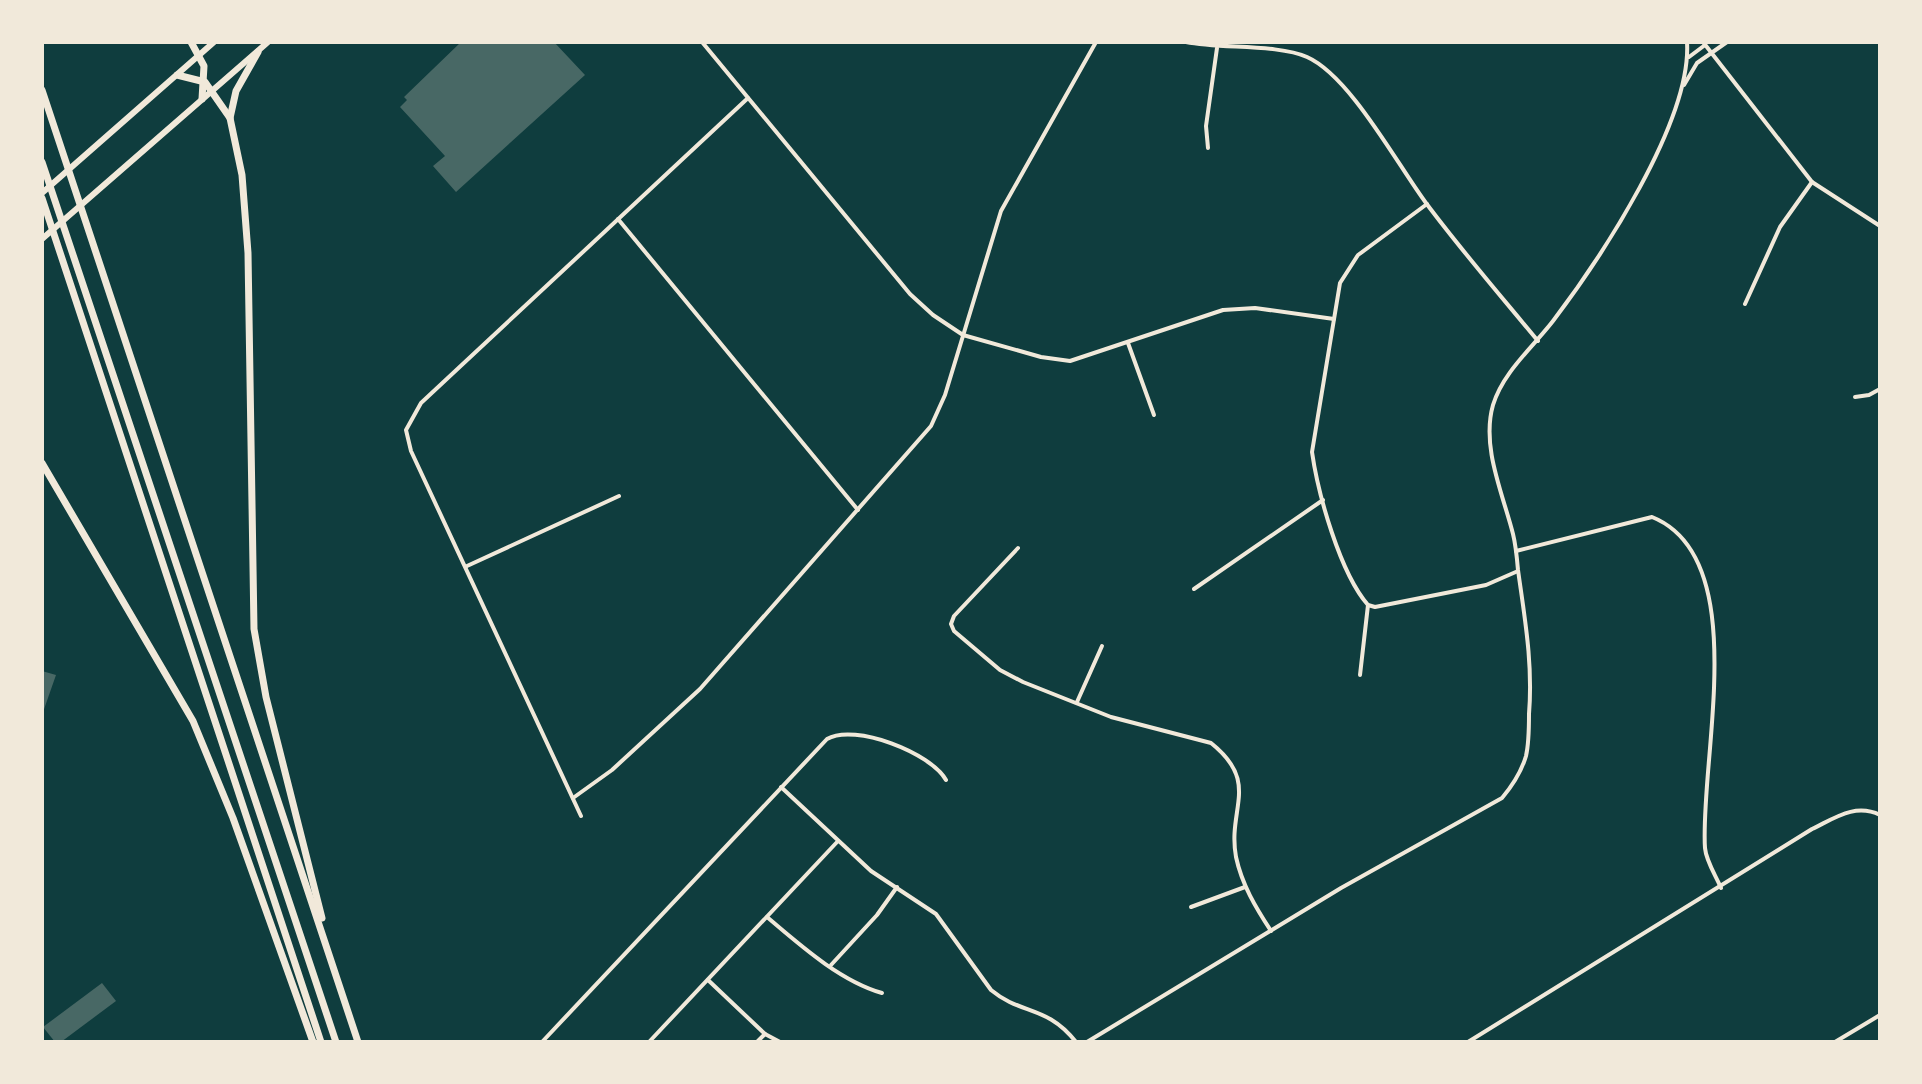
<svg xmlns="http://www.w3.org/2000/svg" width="1922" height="1084" viewBox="0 0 1922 1084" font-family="'Archivo Narrow',sans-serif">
<rect width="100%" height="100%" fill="#0f3d3e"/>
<!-- building -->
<g fill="#486865">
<polygon points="461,42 554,42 585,75 456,192 433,166 445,156 400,107 407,100 404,97"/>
<polygon points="42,671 56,675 42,715"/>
<polygon points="102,983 116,1001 61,1042 55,1042 43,1027"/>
</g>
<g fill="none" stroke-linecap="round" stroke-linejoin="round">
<!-- minor -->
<g stroke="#f1e9da" stroke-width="4">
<polyline points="702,42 910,294 933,315 963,335 1041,357 1070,361 1223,310 1255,308 1334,319"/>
<path d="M1186,42C1221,49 1278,44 1307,57C1350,76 1397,164 1426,203C1461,250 1500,295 1538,341"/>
<polyline points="1703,42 1812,182 1880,226"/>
<polyline points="1689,57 1705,45"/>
<polyline points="1684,85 1697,63 1727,42"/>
<polyline points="1208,148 1206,126 1217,48"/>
<path d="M1427,204L1358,255L1340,283L1312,452C1318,494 1340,573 1368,605L1375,607L1486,585L1518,571"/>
<polyline points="618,219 858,510"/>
<polyline points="1745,304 1780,227 1812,182"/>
<polyline points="1128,343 1154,415"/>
<polyline points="1855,397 1869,395 1880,389"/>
<path d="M1018,548L954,616L951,624L954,631L1000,670L1023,682L1111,717L1211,743C1261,783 1227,808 1236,857C1242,885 1256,908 1271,931"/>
<path d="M1516,551L1652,517C1754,558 1699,762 1705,848C1706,861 1716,876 1721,888"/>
<polyline points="467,566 619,496"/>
<polyline points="1194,589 1323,500"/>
<polyline points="1360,675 1368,605"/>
<polyline points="1077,702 1102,646"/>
<path d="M781,787L871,871L936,914L991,990C1021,1015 1047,1005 1076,1042"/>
<polyline points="573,798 612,770 700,689 931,426 945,395 1001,211 1096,42"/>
<polyline points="581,816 411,451 406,430 421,403 748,98"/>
<polyline points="1191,907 1245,887"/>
<path d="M767,917C800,945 840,981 882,993"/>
<polyline points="831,965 877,915 897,887"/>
<polyline points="708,980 765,1034 780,1042"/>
<path d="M542,1042L827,739C855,723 931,753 946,780"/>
<polyline points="649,1042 838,841"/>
<polyline points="757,1042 765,1034"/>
<path d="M1087,1042L1341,888L1502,798C1513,785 1521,773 1526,756C1529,743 1529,728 1529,714C1533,664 1525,620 1518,570C1517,558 1516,546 1513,534C1503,494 1481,447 1493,405C1503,372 1533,347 1553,321C1600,259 1692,121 1687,42"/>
<path d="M1468,1042L1812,829C1835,818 1855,803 1880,815"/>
<polyline points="1835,1042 1880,1015"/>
</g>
<!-- primary -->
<g stroke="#f1e9da" stroke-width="6">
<polyline points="42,193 214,42"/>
<polyline points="42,239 268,42"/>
</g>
<!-- motorway -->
<g stroke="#f1e9da" stroke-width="7">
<polyline points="191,42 204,66 202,99"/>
<polyline points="258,52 236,91 230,118 242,175 248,253 254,629 266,697 322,918"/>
<polyline points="177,75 205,82 230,118"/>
<polyline points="42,90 358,1042"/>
<polyline points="42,162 336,1042"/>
<polyline points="42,198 321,1042"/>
<polyline points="42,463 193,721 233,818 313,1042"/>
</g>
</g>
<!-- border -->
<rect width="1922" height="1084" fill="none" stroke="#f1e9da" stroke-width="88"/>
</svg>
